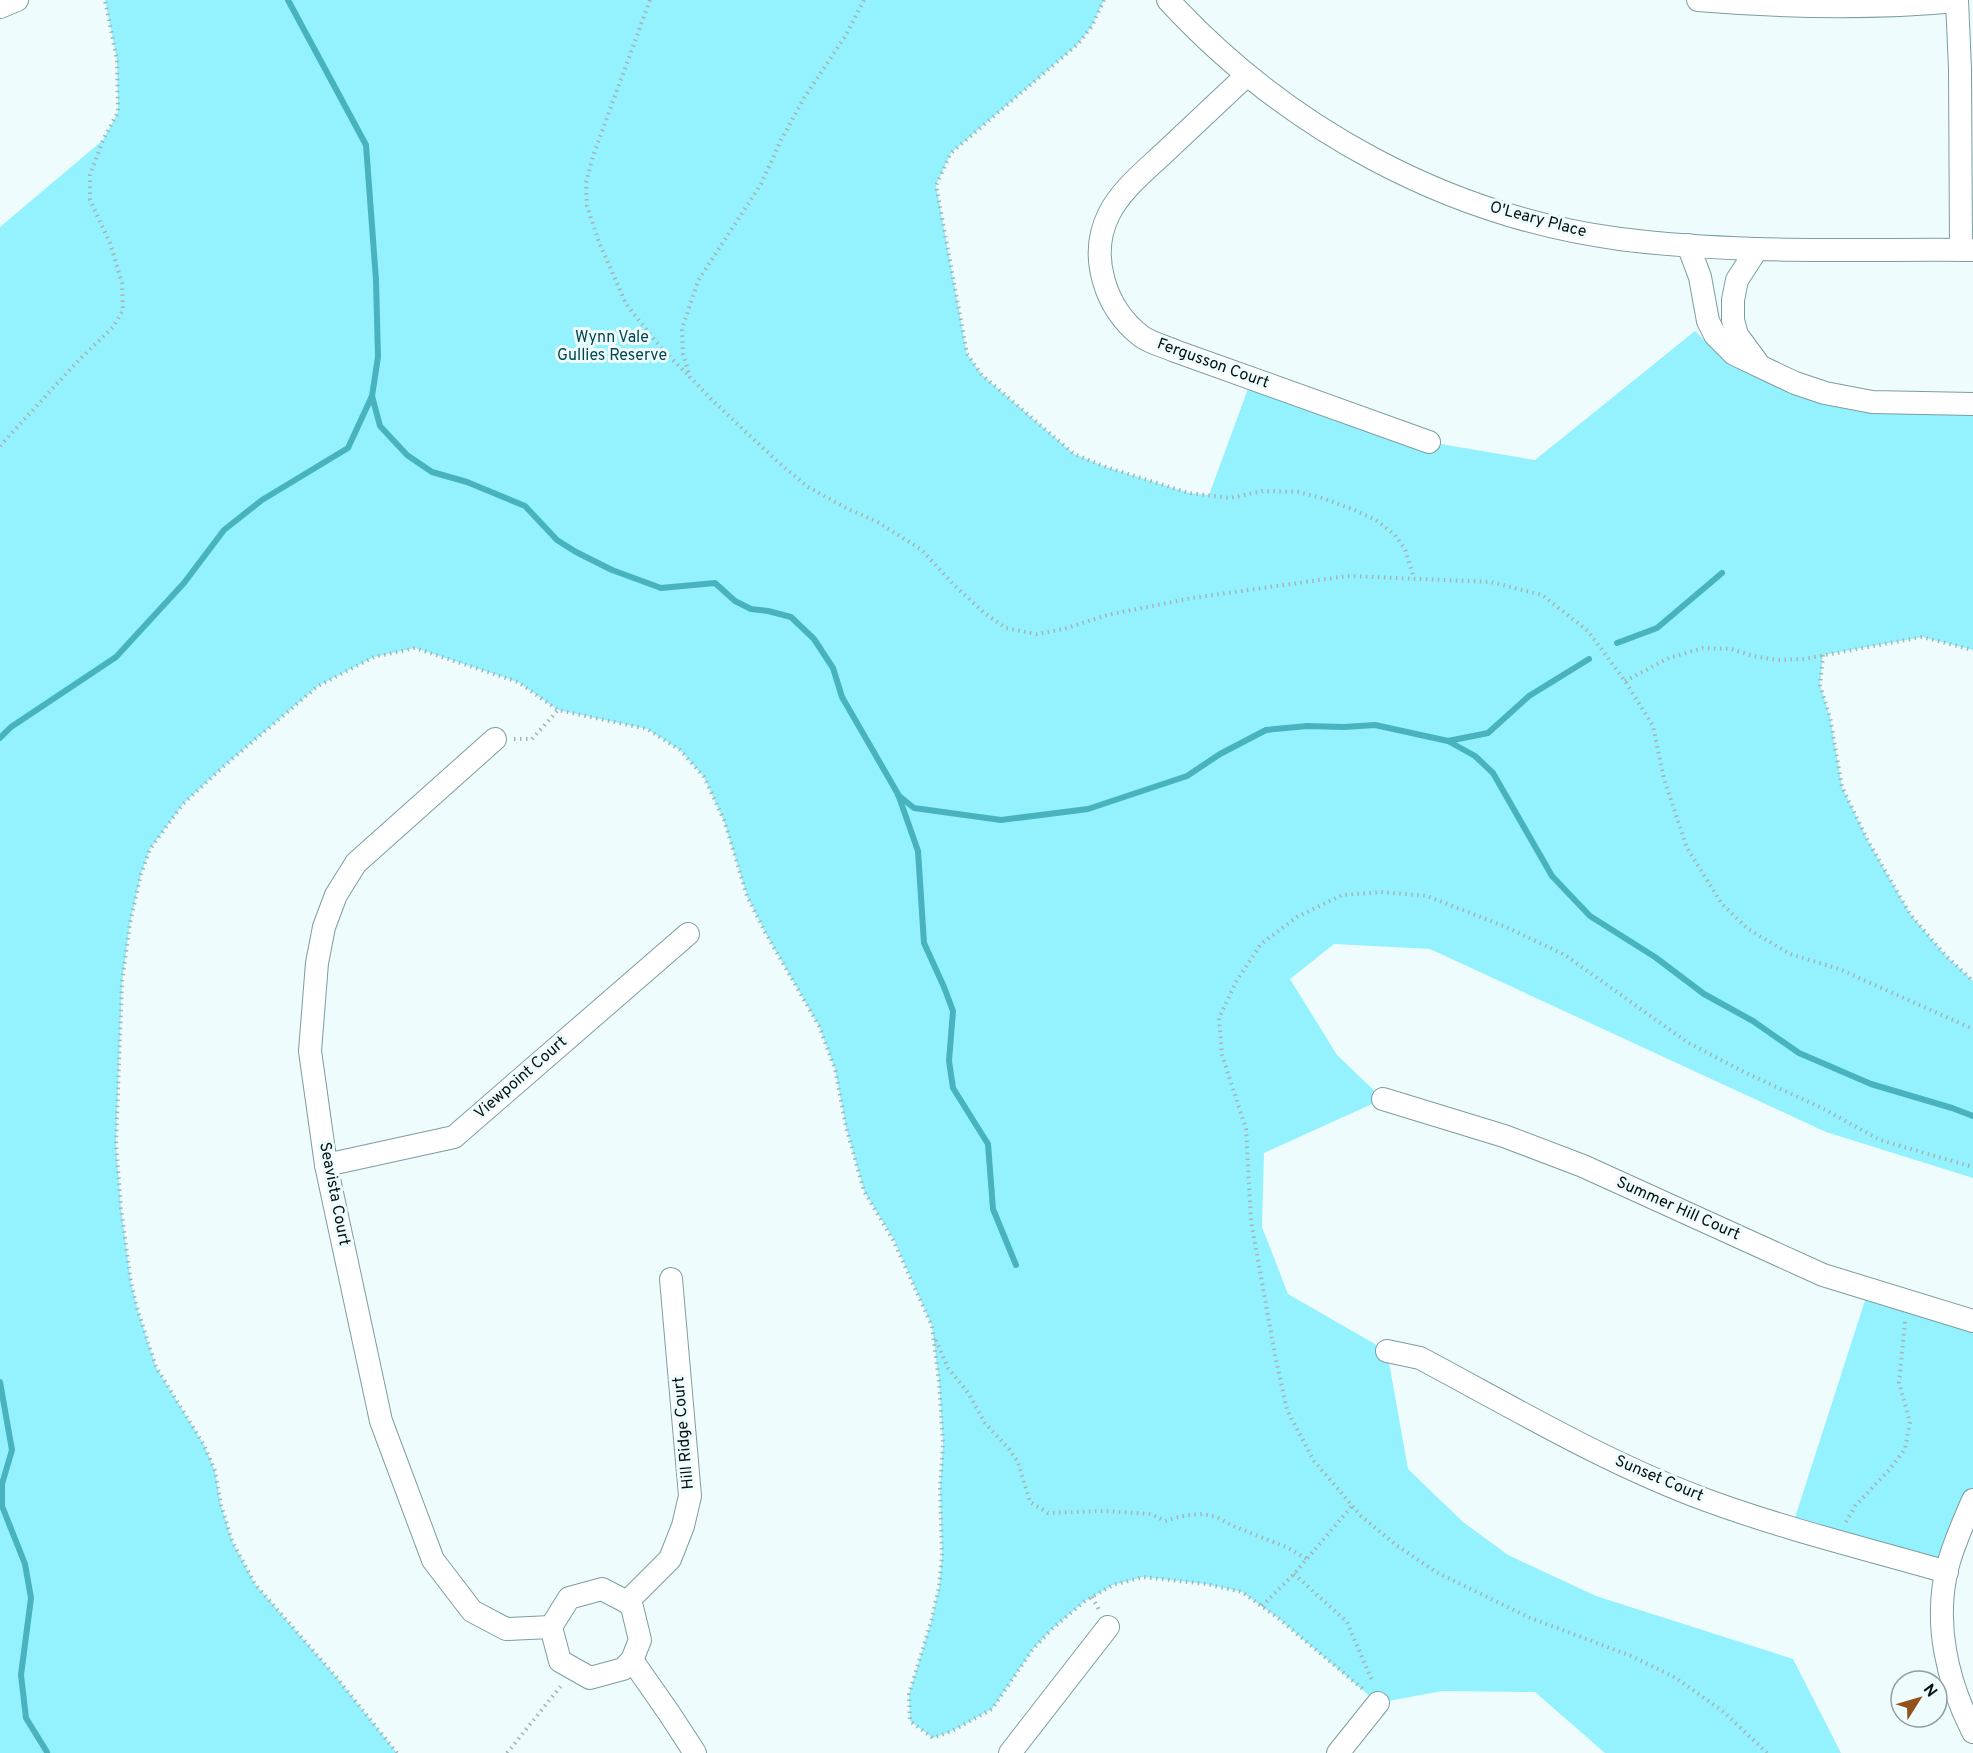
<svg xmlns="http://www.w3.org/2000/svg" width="1973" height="1753" viewBox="0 0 1973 1753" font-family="Overpass,sans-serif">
<rect width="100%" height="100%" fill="#effcfe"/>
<!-- green -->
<g fill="#93f2fd">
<polygon points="105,0 1104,0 1092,26 1078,44 951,153 936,185 967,354 982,375 1074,454 1106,467 1189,493 1209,495 1252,378 1429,442 1535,460 1695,331 1729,365 1760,365 1795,383 1973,404 1973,650 1922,637 1823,655 1820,685 1830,717 1842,787 1868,841 1910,914 1945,955 1973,981 1973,1178 1826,1132 1430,949 1334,944 1290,979 1337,1055 1383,1099 1264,1153 1262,1227 1288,1294 1387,1351 1408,1469 1463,1522 1508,1555 1596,1596 1793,1659 1841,1753 1605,1753 1535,1692 1442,1691 1378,1703 1278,1618 1242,1592 1206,1584 1143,1577 1113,1585 1085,1601 1053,1628 1033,1649 992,1709 952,1731 933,1738 910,1721 909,1694 931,1622 939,1587 942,1556 940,1487 943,1444 939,1382 932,1326 894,1240 864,1191 846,1127 835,1069 819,1026 765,932 747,896 724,821 704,777 680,750 647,729 558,710 518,682 415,648 374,657 318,686 224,766 183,804 150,849 141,874 130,923 122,982 116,1144 121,1208 131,1283 138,1311 156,1367 204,1445 215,1471 221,1505 232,1541 255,1584 337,1678 397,1753 0,1753 0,227 103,140 118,112 117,60"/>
<polygon points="1869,1288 1973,1320 1973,1500 1947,1572 1792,1527"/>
</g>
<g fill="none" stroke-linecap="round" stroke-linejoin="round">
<!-- stream -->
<g stroke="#48b3bf" stroke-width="6">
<polyline points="288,0 366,145 376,280 378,357 372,396 380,426 407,455 432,472 467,482 525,506 557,540 576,552 612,570 661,588 715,583 735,601 751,609 768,611 791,617 814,639 833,668 842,697 898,794 918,851 924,943 944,987 953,1011 949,1061 953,1088 988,1144 993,1209 1016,1265"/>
<polyline points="1617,643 1657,628 1722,573"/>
<polyline points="0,738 11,727 116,657 184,583 224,530 262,500 348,448 372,396"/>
<polyline points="1448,741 1488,733 1529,696 1589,659"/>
<polyline points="898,795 914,808 1001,820 1088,809 1187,776 1220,754 1266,730 1307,726 1344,727 1375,725 1448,741 1475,756 1493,773 1552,876 1590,916 1655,957 1704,994 1753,1021 1799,1053 1871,1084 1952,1108 1973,1116"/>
<polyline points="0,1382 12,1450 2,1484 2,1506 25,1564 31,1598 21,1675 26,1718 47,1752"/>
</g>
<defs>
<g id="minor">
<path d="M1168,0C1286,128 1447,216 1620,239C1737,254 1856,249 1973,250"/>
<path d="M1698,0C1783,7 1871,9 1957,1"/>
<polyline points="1957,0 1960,69 1961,250"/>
<polyline points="0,7 17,0"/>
<path d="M1247,75C1219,101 1192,127 1164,153C1145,171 1121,190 1109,214C1088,256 1105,308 1141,336C1150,343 1164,346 1175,351L1429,442"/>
<polyline points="1688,245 1700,277 1708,321 1715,335 1734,354 1795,383 1825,393 1872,402 1973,404"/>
<polyline points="1757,362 1737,335 1733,320 1733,300 1737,280 1757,249"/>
<polyline points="495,739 356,863 336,895 324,927 317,963 310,1051 326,1165 381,1421 433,1560 472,1611 506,1629 551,1627"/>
<polyline points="1383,1099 1504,1136 1583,1166 1823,1275 1973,1321"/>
<polyline points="326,1165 454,1137 688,934"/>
<path d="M1387,1351L1420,1358C1514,1408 1606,1463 1706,1500C1785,1529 1867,1549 1947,1572"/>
<path d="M1973,1500C1964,1521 1954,1543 1948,1565C1933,1622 1947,1681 1973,1732"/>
<polygon points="602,1589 627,1602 632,1607 640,1640 632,1660 623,1669 590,1678 560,1661 551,1627 569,1598"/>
<polyline points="627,1602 670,1559 683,1526 690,1496 671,1279"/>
<polyline points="632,1660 669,1713 695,1753"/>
<polyline points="1010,1753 1108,1627"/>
<polyline points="1338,1753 1378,1703"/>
</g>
</defs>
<!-- minor casing -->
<use href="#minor" stroke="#7c9da1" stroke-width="24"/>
<!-- path -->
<g stroke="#a6b3b5" stroke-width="4" stroke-dasharray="1.5 4.5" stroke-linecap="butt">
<polyline points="650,0 593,156 586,183 587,206 599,242 626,304 661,348 690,377"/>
<polyline points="864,0 846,35 804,98 781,140 761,184 698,281 682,329 683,354 690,377 712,400 780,464 808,487 848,509 876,521 922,550 953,584 983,612 1006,628 1036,634 1064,629 1107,615 1192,598 1347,576 1491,582 1542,595 1588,631 1625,681 1653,726 1664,779 1687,848 1722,904 1748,929 1790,954 1839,969 1973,1029"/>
<polyline points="1104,0 1092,26 1078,44 951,153 936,185 967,354 982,375 1074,454 1106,467 1189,493 1230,498 1263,491 1298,492 1322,498 1352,509 1376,520 1395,535 1405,549 1414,578"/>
<polyline points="0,446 76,363 113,327 123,310 122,283 110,243 90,200 90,175 103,140 118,112 117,60 105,0"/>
<polyline points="1823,655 1820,685 1830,717 1842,787 1868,841 1910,914 1945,955 1973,981"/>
<polyline points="1625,681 1669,658 1703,648 1731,649 1753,656 1777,660 1804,659 1922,637 1973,650"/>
<polyline points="514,739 532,739 558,710"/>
<polyline points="936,1340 948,1368 969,1394 985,1423 1009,1449 1018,1462 1030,1502 1048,1513 1105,1511 1151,1514 1165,1521 1182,1516 1202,1514 1217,1517 1233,1526 1286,1547 1307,1559"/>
<polyline points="1846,1522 1855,1506 1889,1470 1905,1449 1910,1422 1899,1383 1905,1322"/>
<polyline points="1294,1574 1347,1622 1373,1683"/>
<polyline points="1092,1597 1099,1610"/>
<polyline points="1262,1606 1294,1574 1352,1506"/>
<polyline points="397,1753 337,1678 255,1584 232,1541 221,1505 215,1471 204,1445 156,1367 138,1311 131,1283 121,1208 116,1144 122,982 130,923 141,874 150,849 183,804 224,766 318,686 374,657 415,648 518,682 558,710 647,729 680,750 704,777 724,820 747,896 765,932 819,1026 835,1069 846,1127 864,1191 893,1240 932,1326 939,1382 943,1444 940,1487 942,1556 939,1587 931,1622 909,1694 910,1721 933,1738 952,1731 992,1709 1033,1649 1053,1628 1085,1601 1113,1585 1143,1577 1206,1584 1242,1592 1278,1618 1364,1690"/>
<polyline points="507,1753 561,1686"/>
<polyline points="1767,1753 1724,1712 1676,1678 1631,1656 1528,1617 1436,1572 1396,1545 1361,1516 1314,1461 1287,1410 1275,1355 1251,1221 1246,1129 1222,1055 1219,1018 1237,980 1261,944 1297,917 1342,895 1381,892 1427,896 1506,927 1565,955 1687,1042 1746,1073 1822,1108 1880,1140 1973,1167"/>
</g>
<!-- minor -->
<use href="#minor" stroke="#fff" stroke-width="22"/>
</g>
<g text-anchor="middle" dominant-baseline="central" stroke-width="6" stroke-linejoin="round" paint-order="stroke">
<!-- street labels -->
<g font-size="16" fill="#051012" stroke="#effcfe">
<text transform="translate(1538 220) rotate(15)">O'Leary Place</text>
<text transform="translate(1213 364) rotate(20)">Fergusson Court</text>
<text transform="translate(521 1078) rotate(-41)">Viewpoint Court</text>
<text transform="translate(334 1194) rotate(79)">Seavista Court</text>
<text transform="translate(1678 1209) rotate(24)">Summer Hill Court</text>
<text transform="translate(684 1433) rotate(-95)">Hill Ridge Court</text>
<text transform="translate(1659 1479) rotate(23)">Sunset Court</text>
</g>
<!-- park labels -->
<g font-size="16" fill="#01464c" stroke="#effcfe">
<text x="612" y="338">Wynn Vale<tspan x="612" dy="18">Gullies Reserve</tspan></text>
</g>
</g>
<!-- north arrow -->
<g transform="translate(1919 1699) rotate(53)"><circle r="28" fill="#effcfe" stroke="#919ea0" stroke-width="1.5"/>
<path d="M0-4.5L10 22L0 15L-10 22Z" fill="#93511e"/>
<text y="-9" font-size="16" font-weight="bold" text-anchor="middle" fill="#051012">N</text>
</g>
</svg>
